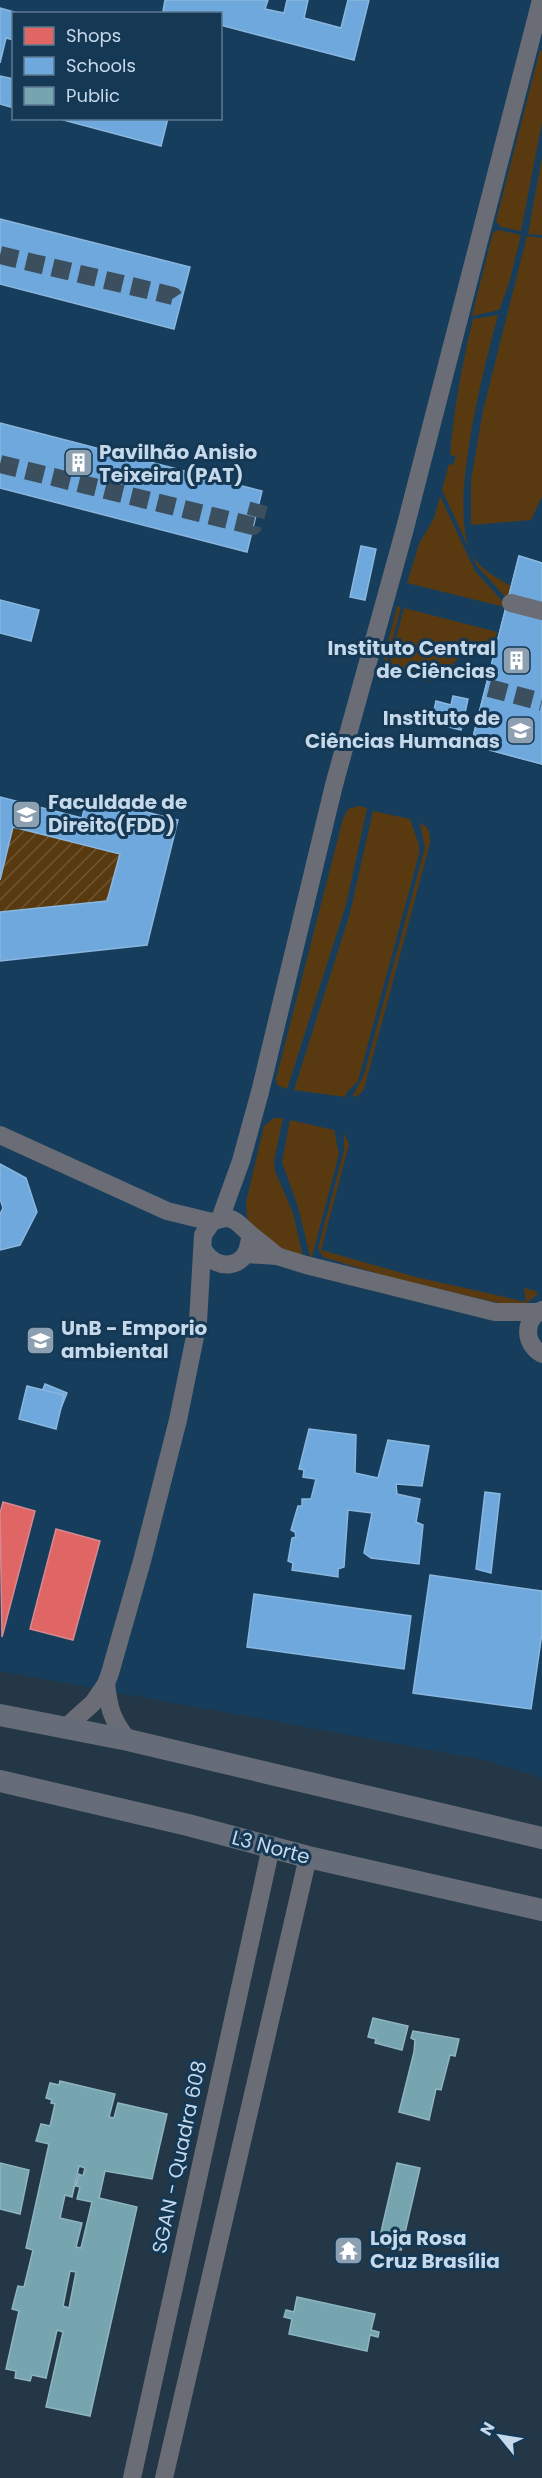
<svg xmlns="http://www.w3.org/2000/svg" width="542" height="2478" viewBox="0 0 542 2478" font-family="Poppins,sans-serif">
<defs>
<pattern id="garden-furrows" width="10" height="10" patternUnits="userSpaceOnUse" patternTransform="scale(1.5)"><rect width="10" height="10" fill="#593a10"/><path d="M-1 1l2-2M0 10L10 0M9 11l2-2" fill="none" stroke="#6f5633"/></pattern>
</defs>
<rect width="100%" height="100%" fill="#243746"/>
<!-- built -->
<path fill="#163e5c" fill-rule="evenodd" d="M0,0H542V1778L485,1760L0,1671ZM14,14H220V118H14Z"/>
<!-- green -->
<g fill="#593a10">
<polygon points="540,50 542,51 542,122 521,231 501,227 496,221"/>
<polygon points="542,157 542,235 528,234"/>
<polygon points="499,230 521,235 509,283 499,310 472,316 493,232"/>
<polygon points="527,236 542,238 542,496 531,520 471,525 471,480 483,411"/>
<path d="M498,315C484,367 449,502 470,551C478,568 495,577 511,586L508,600L477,566L442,490L449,464L453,465L456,456L450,455C454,409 462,364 473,319Z"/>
<polygon points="440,496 475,571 505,604 505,607 407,583 419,544 434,518"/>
<polygon points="397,606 401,607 385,671 381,670"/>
<path d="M404,608L497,632L491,651L467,648C456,659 445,678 428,681L388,670Z"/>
<polygon points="359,806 367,808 346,905 287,1089 277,1085 276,1079 343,819 348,809"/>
<polygon points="373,811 410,819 419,845 419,854 358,1081 347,1092 345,1097 294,1090 350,913"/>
<path d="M420,823C430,827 430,834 430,843L364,1089L359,1095L352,1097L364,1075L423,855L425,848Z"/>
<polygon points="274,1118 283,1118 274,1161 275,1171 293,1213 303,1257 269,1245 251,1228 247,1217 246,1202 264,1126"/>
<polygon points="290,1120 334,1130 339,1154 311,1260 298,1207 282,1162"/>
<polygon points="344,1133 349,1144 321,1250 416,1277 526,1302 524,1288 536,1291 538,1294 520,1308 392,1278 323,1257 318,1248 344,1151"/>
</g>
<!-- garden -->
<polygon fill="url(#garden-furrows)" points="13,827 120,854 107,901 0,912 0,880"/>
<!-- shops -->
<g fill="#e06666" stroke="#d8888e" stroke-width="1.5">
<polygon points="3,1502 35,1511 2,1637 0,1513"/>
<polygon points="56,1529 100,1541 73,1640 30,1629"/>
</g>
<!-- schools -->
<g fill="#6fa8dc" stroke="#89b7e0" stroke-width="1.5">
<polygon points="165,0 268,0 265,9 284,13 287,0 308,0 304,18 341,28 348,0 369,0 354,60 220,25 220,14 173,14 163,11"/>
<polygon points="0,8 21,14 14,14 14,40 6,38 0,63"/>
<polygon points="0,76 14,79 14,108 0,104"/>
<polygon points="56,118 168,118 161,146"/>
<polygon points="0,219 190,267 174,329 0,284"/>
<polygon points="0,423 262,491 247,552 0,488"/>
<polygon points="361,546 376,549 365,600 350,597"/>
<polygon points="519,556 542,563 542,764 471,745"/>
<polygon points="519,556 542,563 542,764 471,745"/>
<polygon points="0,600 39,610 31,641 0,633"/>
<polygon points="453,696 468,699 465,713 469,714 468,719 464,719 461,730 445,726 446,723 432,719 436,701 451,705"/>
<polygon points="0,797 82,818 87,797 178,820 147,945 0,961 0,912 107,901 120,854 13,827 0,880"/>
<polygon points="0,1164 26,1178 37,1212 20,1245 0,1250 0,1214 3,1208 0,1199"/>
<polygon points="45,1384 67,1393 59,1413 37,1404"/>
<polygon points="27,1386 64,1395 56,1429 19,1419"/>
<polygon points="309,1429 356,1435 355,1473 378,1478 388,1440 429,1446 422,1486 396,1484 397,1494 420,1499 416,1522 423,1525 419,1564 371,1558 364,1553 372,1513 348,1510 344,1567 338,1569 338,1577 292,1570 293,1563 288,1561 292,1538 296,1537 295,1532 291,1530 298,1506 302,1506 302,1499 311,1499 316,1479 303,1477 304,1470 299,1469"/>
<polygon points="485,1492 500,1494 491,1573 476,1569"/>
<polygon points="430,1575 542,1591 542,1633 531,1709 413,1693"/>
<polygon points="254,1594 411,1616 404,1669 247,1647"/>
</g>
<!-- public -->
<g fill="#76a5af" stroke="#8eb5c1" stroke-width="1.5" fill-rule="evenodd">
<polygon points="373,2018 408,2026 402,2050 375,2043 376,2039 368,2037"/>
<polygon points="413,2031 459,2039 455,2056 450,2055 441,2090 436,2089 429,2120 399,2112 414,2052 415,2040 411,2038"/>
<path d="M60,2081L115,2094L109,2117L114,2118L118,2103L167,2114L152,2179L105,2171L99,2198L137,2207L90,2416L46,2407L63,2332L57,2330L46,2378L32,2375L30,2381L15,2378L16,2371L6,2369L19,2311L12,2309L18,2286L24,2287L33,2250L26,2248L49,2144L36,2141L41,2124L50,2126L55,2104L51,2103L52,2100L46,2098L50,2083L59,2085ZM79,2166L85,2168L83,2176L79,2174L76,2186L80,2187L77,2199L92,2202L81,2248L76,2247L82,2223L60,2218L65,2195L72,2197ZM70,2271L76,2272L69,2308L63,2306Z"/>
<polygon points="0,2163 29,2170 20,2214 0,2209"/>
<polygon points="397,2163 420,2168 401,2250 378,2245"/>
<polygon points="297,2297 375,2314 371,2330 379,2332 378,2337 370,2335 367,2351 289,2334 292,2319 284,2317 286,2310 294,2312"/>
</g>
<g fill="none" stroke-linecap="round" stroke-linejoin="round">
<!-- minor-tunnel -->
<g stroke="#3c4f5f" stroke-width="18" stroke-dasharray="18 9" stroke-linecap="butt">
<polyline points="0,255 173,296 177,302"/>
<polyline points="0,464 253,526 259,504"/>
<polyline points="489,688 542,702"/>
</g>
<!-- minor -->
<g stroke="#6a6d75" stroke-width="18">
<polyline points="511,603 542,611"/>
<polyline points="0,1135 167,1211 212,1222"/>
<polyline points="220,1219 241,1161 260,1092 334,785 404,532 541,0"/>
<path d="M204,1251C216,1271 246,1269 249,1243"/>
<polyline points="246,1254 277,1256 306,1265 495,1312 538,1312"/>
<path d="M542,1310C523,1320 524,1344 542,1354"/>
<path d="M106,1684C109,1709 112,1720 128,1740"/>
<path d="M65,1728L93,1703L106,1684L110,1673L142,1561L178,1420L198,1322L203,1235L212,1222C233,1213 236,1222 250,1234C259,1241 268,1248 277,1256"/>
<polyline points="132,2478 271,1847"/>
<polyline points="164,2478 308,1857"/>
</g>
<!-- major -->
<g stroke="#666d79" stroke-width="22">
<polyline points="0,1715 128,1740 542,1838"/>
<polyline points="0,1781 188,1825 308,1857 542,1910"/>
</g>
</g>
<!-- icons -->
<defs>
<symbol id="building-square" viewBox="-11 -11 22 22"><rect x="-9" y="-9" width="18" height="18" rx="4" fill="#8da0b1" stroke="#153855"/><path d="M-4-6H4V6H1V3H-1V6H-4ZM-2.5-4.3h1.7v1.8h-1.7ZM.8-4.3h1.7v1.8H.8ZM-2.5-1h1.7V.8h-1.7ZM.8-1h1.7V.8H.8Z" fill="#fff"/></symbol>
<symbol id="university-square" viewBox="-11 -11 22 22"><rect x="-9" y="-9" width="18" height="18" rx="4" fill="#8da0b1" stroke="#153855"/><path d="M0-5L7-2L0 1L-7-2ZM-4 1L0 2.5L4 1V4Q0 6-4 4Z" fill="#fff"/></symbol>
<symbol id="school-square" viewBox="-11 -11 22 22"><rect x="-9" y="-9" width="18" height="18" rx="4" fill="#8da0b1" stroke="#153855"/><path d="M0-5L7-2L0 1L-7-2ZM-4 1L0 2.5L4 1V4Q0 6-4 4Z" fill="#fff"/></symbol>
<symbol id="temple-square" viewBox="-11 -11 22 22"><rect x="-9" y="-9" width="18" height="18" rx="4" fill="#8da0b1" stroke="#153855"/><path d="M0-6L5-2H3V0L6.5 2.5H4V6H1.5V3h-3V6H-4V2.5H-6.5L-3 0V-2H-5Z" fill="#fff"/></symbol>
</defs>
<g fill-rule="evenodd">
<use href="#building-square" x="62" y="446" width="33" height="33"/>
<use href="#building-square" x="500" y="644" width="33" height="33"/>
<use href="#university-square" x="504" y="714" width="33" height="33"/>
<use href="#university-square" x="10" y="798" width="33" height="33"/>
<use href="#school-square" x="24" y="1324" width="33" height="33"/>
<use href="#temple-square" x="332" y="2234" width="33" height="33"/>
</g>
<g text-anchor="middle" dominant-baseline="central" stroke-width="6" stroke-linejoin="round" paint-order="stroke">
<!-- poi labels -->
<g font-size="20" font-weight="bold" fill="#c6d9eb" stroke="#153855" text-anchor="start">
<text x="99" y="452">Pavilhão Anisio<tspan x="99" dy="23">Teixeira (PAT)</tspan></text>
<text x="496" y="648" text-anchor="end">Instituto Central<tspan x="496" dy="23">de Ciências</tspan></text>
<text x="500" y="718" text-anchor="end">Instituto de<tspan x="500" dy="23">Ciências Humanas</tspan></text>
<text x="48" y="802">Faculdade de<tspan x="48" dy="23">Direito(FDD)</tspan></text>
<text x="61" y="1328">UnB - Emporio<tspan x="61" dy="23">ambiental</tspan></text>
<text x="370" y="2238">Loja Rosa<tspan x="370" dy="23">Cruz Brasília</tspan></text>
</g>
<!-- street labels -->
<g font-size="20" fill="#c6d9eb" stroke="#153855">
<text transform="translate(271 1847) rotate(15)">L3 Norte</text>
<text transform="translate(179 2157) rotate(-78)">SGAN - Quadra 608</text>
</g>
</g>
<!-- legend -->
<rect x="12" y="12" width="210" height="108" fill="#153855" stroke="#5c7891" stroke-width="1.5"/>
<rect x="24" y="27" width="30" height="18" fill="#e06666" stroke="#5c7891" stroke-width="1.5"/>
<text x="66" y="42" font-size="18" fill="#c6d9eb">Shops</text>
<rect x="24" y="57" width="30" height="18" fill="#6fa8dc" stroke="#5c7891" stroke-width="1.5"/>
<text x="66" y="72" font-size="18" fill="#c6d9eb">Schools</text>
<rect x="24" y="87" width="30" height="18" fill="#76a5af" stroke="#5c7891" stroke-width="1.5"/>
<text x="66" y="102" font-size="18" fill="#c6d9eb">Public</text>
<!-- north arrow -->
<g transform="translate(500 2436) rotate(300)" stroke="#153855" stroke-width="4.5" paint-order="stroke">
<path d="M0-4.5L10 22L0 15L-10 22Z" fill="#c6d9eb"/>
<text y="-9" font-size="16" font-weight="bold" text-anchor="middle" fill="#c6d9eb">N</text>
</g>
</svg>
